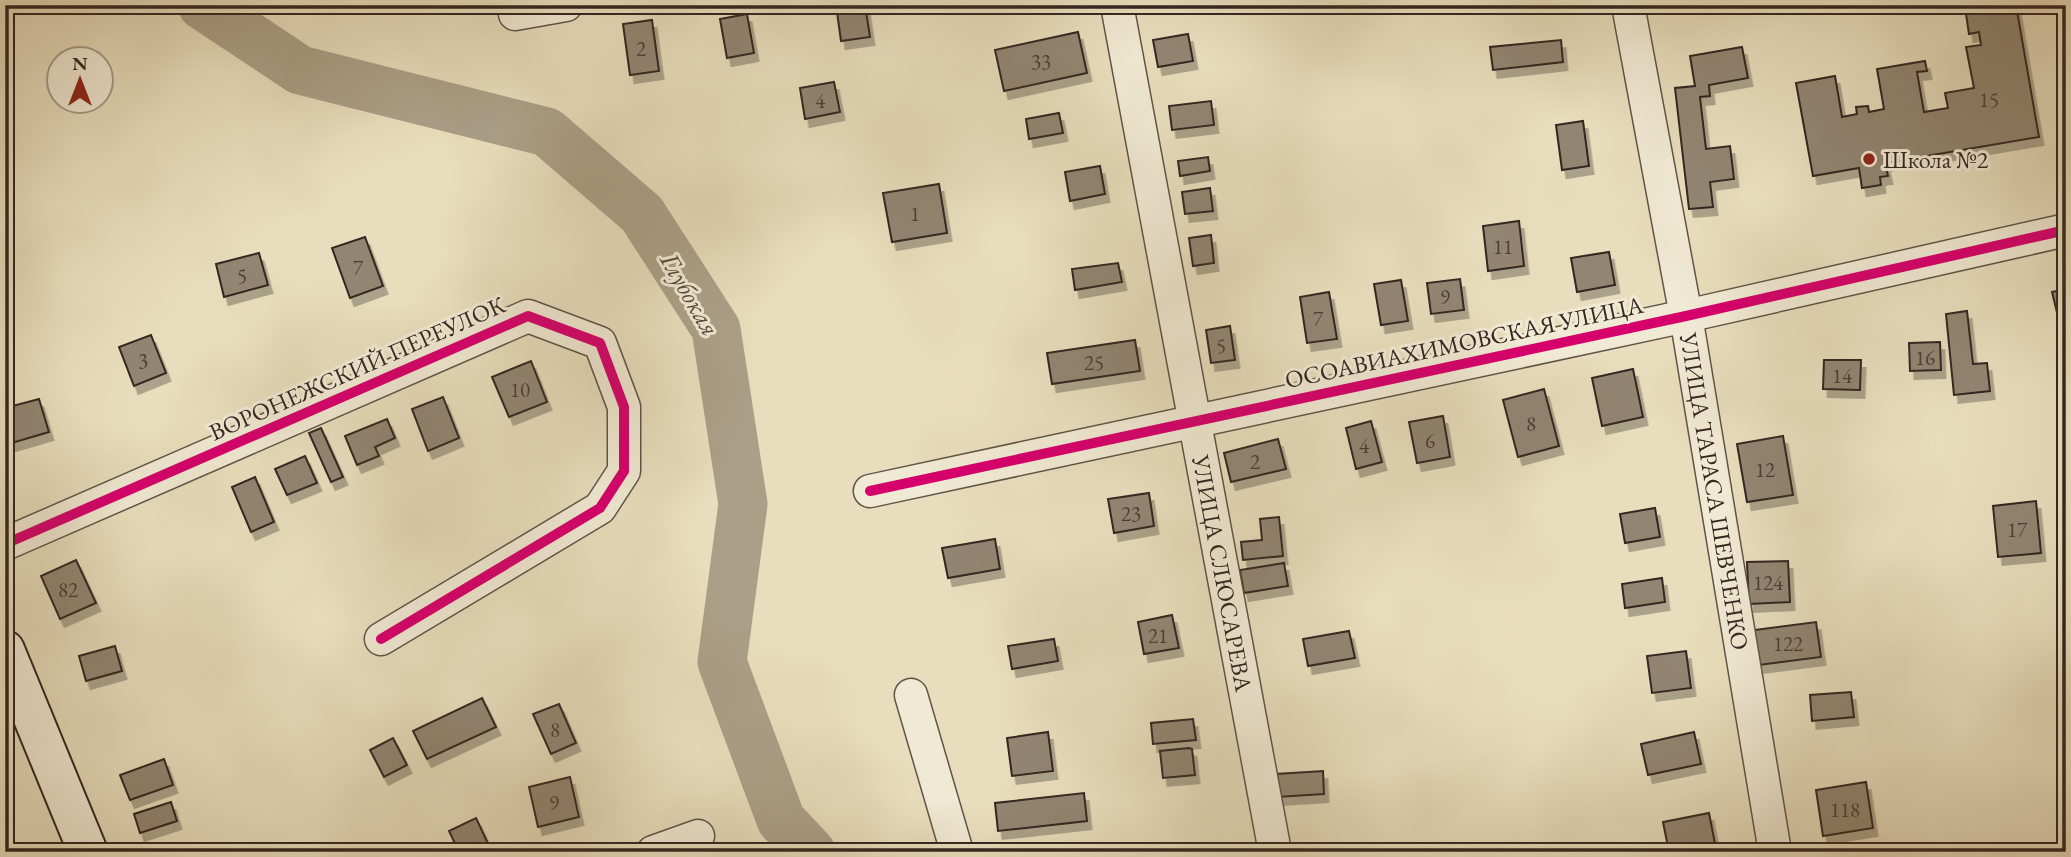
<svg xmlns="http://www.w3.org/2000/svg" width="2071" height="857" viewBox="0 0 2071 857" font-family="'EB Garamond',serif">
<defs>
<filter id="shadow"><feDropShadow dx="4.5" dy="8" stdDeviation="0" flood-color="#0004"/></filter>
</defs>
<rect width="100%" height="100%" fill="#e8ddbc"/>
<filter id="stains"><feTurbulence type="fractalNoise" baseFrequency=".00286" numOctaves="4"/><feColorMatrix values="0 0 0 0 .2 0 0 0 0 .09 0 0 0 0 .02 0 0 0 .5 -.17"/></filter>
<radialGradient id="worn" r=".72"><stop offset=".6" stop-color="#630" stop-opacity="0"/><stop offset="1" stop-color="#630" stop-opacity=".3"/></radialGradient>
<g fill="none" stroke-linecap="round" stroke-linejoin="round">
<!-- river -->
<polyline stroke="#ab9f87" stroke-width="49" points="202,5 300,70 547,132 642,214 716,329 743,504 722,662 781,820 811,852"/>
</g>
<!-- building -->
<g fill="#928572" stroke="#342621" stroke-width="2" filter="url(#shadow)">
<polygon points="836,5 865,5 870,37 841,41"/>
<polygon points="1974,5 2016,5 2039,137 1885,163 1888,176 1880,177 1881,185 1862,188 1859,168 1813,176 1796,83 1835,76 1842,117 1857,114 1856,107 1868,106 1869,112 1884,109 1877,69 1925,61 1927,71 1917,72 1924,112 1948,108 1945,93 1974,88 1966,47 1981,45 1979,32 1969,34 1966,14 1976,13"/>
<polygon points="747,14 754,53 727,58 720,19"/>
<polygon points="652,20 659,71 630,75 623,24"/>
<polygon points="1078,32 1087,73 1004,91 995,50"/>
<polygon points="1188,34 1193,61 1158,67 1153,40"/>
<polygon points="1561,40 1563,62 1493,70 1490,47"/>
<polygon points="1742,47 1748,78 1709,85 1710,96 1700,97 1706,149 1730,146 1734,179 1710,182 1713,207 1689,209 1675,88 1695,86 1690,56"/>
<polygon points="834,82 840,112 805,119 800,88"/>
<polygon points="1211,101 1214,125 1172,130 1169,106"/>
<polygon points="1059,113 1063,133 1029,139 1026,119"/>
<polygon points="1583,121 1589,166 1562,170 1556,125"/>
<polygon points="1208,157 1210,171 1180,176 1178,161"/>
<polygon points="1100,166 1105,194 1070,201 1065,172"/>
<polygon points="939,184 947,233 892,242 883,193"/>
<polygon points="1210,188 1213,211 1185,214 1182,192"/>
<polygon points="1519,221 1524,266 1488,271 1483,226"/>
<polygon points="1211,235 1214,263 1193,266 1189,238"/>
<polygon points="365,237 383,286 350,298 332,248"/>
<polygon points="1609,252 1615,285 1577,292 1571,258"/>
<polygon points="259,253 268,285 224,297 216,264"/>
<polygon points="1118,263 1122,282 1075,290 1072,269"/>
<polygon points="1460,279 1464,310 1431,314 1427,283"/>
<polygon points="1401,280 1408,321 1381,325 1374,284"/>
<polygon points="2066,289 2066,336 2063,337 2052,292"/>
<polygon points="1329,292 1337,339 1307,343 1300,297"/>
<polygon points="1967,311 1973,364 1987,363 1990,391 1954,395 1946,314"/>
<polygon points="1230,326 1235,360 1211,363 1206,330"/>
<polygon points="151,335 166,373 134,386 119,347"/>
<polygon points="1135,340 1140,371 1052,384 1047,353"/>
<polygon points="1940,342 1941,370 1910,371 1909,343"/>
<polygon points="1824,360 1861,360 1860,390 1823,389"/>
<polygon points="531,361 547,402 509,417 492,377"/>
<polygon points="1633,369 1643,417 1602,426 1592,378"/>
<polygon points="1544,389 1559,446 1518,457 1503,400"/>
<polygon points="443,397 459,438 428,451 412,409"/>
<polygon points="39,399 49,432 5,445 5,408"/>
<polygon points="2066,400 2066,435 2063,436 2057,402"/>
<polygon points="1443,416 1450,457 1417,463 1409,422"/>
<polygon points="387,419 395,438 375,447 379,456 357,465 345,436"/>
<polygon points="1371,421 1382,462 1356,469 1346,428"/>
<polygon points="321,428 343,477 331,482 309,433"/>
<polygon points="1783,436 1793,495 1747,502 1737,444"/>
<polygon points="1278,439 1286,469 1231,482 1224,453"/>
<polygon points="305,456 317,483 287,495 275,469"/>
<polygon points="255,477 274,522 251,532 232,487"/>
<polygon points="1149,493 1154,526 1114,533 1108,499"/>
<polygon points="2036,501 2041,553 1998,557 1993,506"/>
<polygon points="1655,508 1660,537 1625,543 1620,514"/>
<polygon points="1279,517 1283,556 1243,560 1241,542 1262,540 1260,519"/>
<polygon points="995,539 1000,569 948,578 942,548"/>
<polygon points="76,560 96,603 60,619 41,576"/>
<polygon points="1788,561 1790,602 1749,604 1747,562"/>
<polygon points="1284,563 1288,586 1244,593 1240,570"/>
<polygon points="1662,578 1665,602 1625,608 1622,584"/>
<polygon points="1172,615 1179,648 1144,654 1138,622"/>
<polygon points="1816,622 1821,657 1759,665 1754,630"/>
<polygon points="1349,631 1355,658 1308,666 1303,639"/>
<polygon points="1054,639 1058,661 1012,669 1008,646"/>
<polygon points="115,646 122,671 86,681 79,656"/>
<polygon points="1686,651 1691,688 1652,693 1647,656"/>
<polygon points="1851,692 1854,717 1812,721 1810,695"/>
<polygon points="482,698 496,727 427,759 413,731"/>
<polygon points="559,704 576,743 551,754 533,714"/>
<polygon points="1193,719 1196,740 1153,744 1151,723"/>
<polygon points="1048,732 1053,771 1012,776 1007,738"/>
<polygon points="1694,732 1701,764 1648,775 1641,744"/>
<polygon points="393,738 407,765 384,777 370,750"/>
<polygon points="1189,748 1192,749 1195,775 1163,778 1160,751"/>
<polygon points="164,759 173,785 130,800 120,775"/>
<polygon points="1323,771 1324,794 1277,797 1276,774"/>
<polygon points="570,777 579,817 538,827 529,787"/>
<polygon points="1866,782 1873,828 1823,836 1816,790"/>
<polygon points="1084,793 1087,821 998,831 995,803"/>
<polygon points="171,802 177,821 140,833 134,814"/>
<polygon points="1709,813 1716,849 1700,852 1669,852 1663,822"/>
<polygon points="476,818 492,852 459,852 449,831"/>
<polygon points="1358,847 1358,852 1312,852 1311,849"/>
</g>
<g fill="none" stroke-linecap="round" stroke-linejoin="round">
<defs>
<g id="street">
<path id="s1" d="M1117,5L1275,852"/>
<path id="s2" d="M1628,5L1686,316L1775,852"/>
<polyline points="515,14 566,5"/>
<polyline points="870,491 1686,316 2066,230"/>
<polyline points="5,544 528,316 600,343 624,407 624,471 600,508 381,639"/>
<polyline points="911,695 957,852"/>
<polyline points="653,852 698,836"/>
</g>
<polyline id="secondary" points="5,650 88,852"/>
</defs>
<!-- street casing -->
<use href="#street" stroke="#615448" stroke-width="35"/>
<!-- secondary casing -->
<use href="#secondary" stroke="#342621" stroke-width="42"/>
<!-- street -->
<use href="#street" stroke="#f0e9d3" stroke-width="32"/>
<!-- secondary -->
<use href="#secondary" stroke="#f0e9d3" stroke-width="38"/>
<defs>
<g id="cycleway">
<polyline points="870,491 1686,316 2066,230"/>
<polyline points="5,544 528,316 600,343 624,407 624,471 600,508 381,639"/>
</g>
</defs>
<!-- cycleway casing -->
<use href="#cycleway" stroke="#f0e9d3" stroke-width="15"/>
<!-- cycleway -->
<use href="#cycleway" stroke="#d6006c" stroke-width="10"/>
</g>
<!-- markers -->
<circle fill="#8f2418" stroke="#f0e9d3" stroke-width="2.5" cx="1869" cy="159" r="7"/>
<g text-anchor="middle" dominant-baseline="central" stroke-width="6" stroke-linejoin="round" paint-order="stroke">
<!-- number labels -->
<g font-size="21" fill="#4c3e35">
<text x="641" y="48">2</text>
<text x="1041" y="61">33</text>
<text x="1989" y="99">15</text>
<text x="820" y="100">4</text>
<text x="915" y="213">1</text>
<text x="1503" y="246">11</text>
<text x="358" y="267">7</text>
<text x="242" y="275">5</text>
<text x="1445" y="296">9</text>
<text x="1318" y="318">7</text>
<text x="1221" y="345">5</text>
<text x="1925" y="357">16</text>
<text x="143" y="360">3</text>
<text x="1094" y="362">25</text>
<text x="1842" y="375">14</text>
<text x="520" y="389">10</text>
<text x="1531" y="423">8</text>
<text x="1430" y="440">6</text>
<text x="1364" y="445">4</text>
<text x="1255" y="461">2</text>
<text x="1765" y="469">12</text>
<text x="1131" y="513">23</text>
<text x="2017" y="529">17</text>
<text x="1768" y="582">124</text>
<text x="68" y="589">82</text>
<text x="1158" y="635">21</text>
<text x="1788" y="643">122</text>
<text x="555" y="729">8</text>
<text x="554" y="802">9</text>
<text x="1845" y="809">118</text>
</g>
<!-- poi labels -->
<g font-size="24" fill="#342621" stroke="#f0e9d3" text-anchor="start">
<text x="1883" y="159">Школа №2</text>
</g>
<!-- street labels -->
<g font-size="24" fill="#342621" stroke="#f0e9d3">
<text transform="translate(1464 342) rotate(-12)">ОСОАВИАХИМОВСКАЯ УЛИЦА</text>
<text transform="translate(357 368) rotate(-24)">ВОРОНЕЖСКИЙ ПЕРЕУЛОК</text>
<text stroke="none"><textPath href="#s2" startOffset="494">УЛИЦА ТАРАСА ШЕВЧЕНКО</textPath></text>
<text stroke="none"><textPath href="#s1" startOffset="578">УЛИЦА СЛЮСАРЕВА</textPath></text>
</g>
<!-- water labels -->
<g font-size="26" font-style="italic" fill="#584a40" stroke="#f0e9d3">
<text transform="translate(690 294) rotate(60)">Глубокая</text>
</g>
</g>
<!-- margin -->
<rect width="2071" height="857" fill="none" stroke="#e8ddbc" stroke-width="28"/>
<rect x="7" y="7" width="2057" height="843" fill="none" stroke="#342621" stroke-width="3.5"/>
<rect x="14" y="14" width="2043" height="829" fill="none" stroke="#342621" stroke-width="2"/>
<!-- north arrow -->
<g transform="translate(80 80)"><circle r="33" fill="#f0e9d3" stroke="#a59b8c" stroke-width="2"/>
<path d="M0-5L12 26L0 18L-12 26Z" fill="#8f2418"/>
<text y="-10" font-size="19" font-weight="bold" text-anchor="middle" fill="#342621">N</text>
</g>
<rect width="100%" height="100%" filter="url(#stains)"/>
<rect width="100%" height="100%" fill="url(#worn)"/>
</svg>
